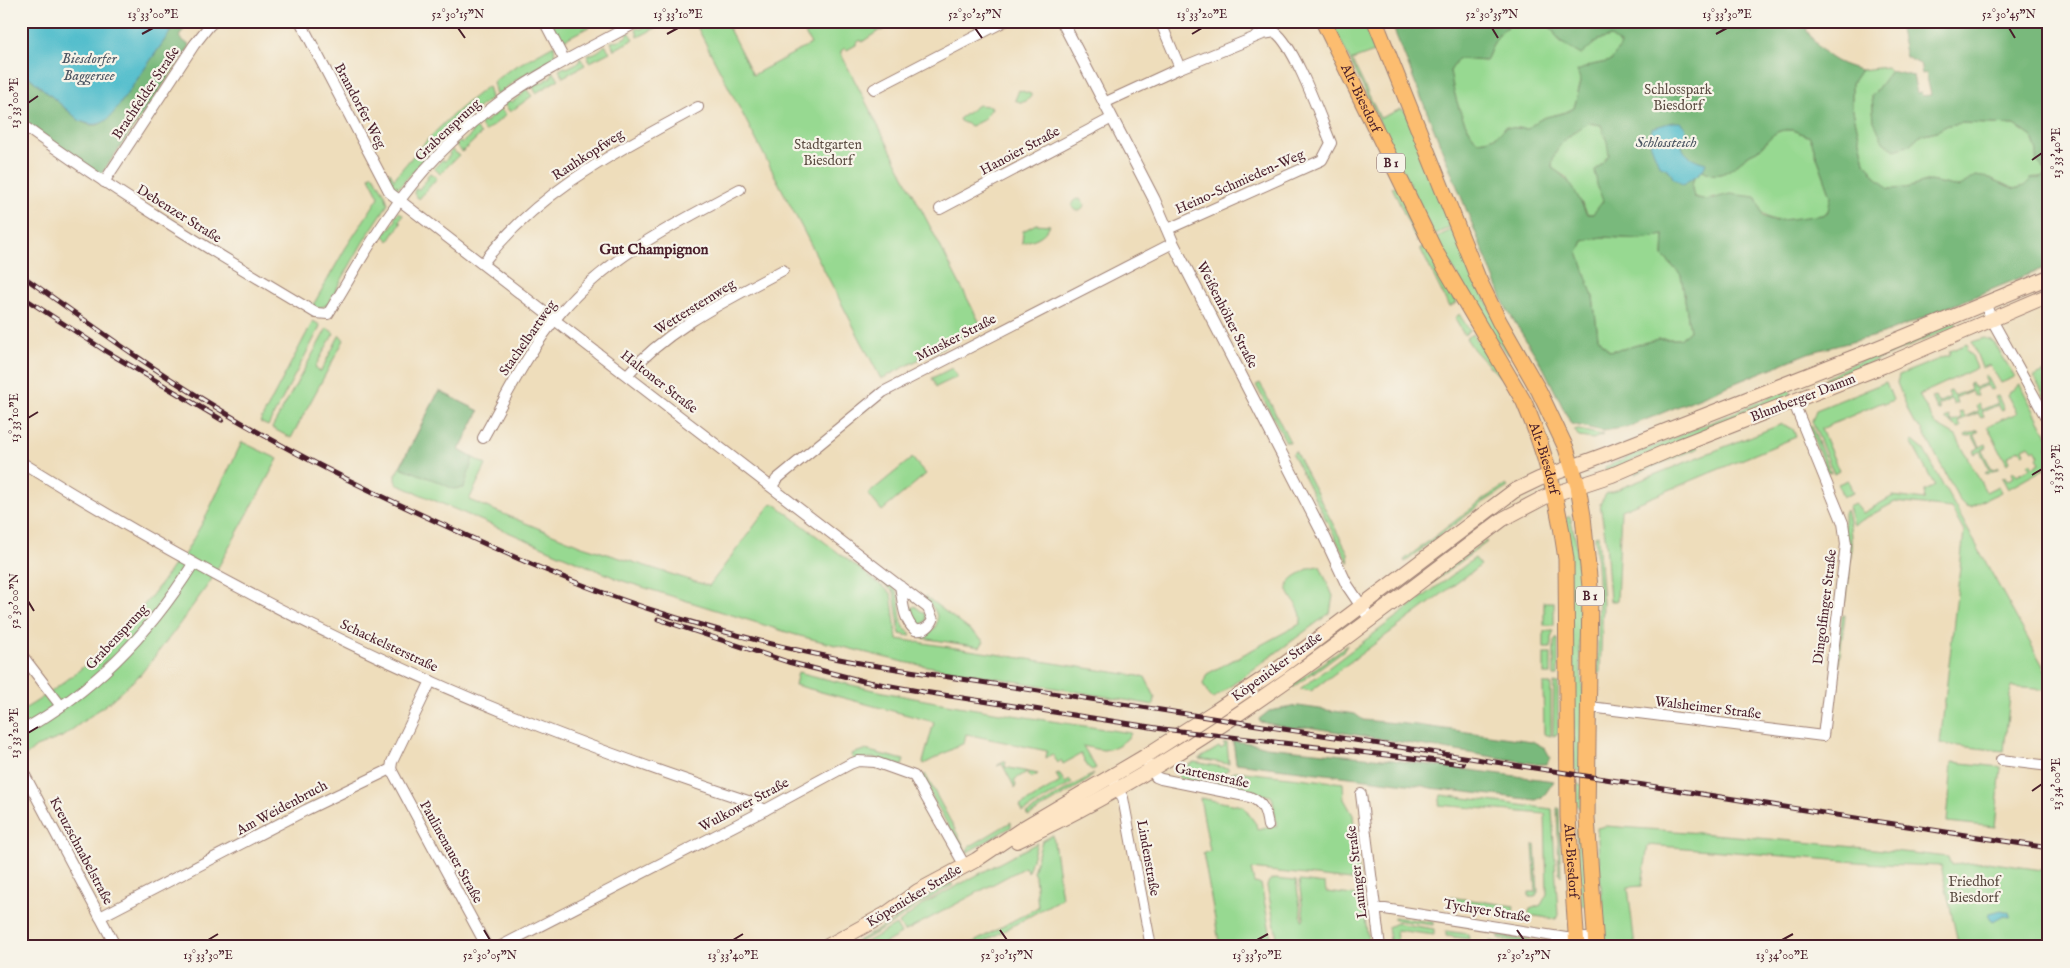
<svg xmlns="http://www.w3.org/2000/svg" width="2070" height="968" viewBox="0 0 2070 968" font-family="'IM FELL English',serif">
<rect width="100%" height="100%" fill="#f7f3e8"/>
<filter id="ink" filterUnits="userSpaceOnUse"><feTurbulence type="fractalNoise" baseFrequency=".02" numOctaves="2"/><feDisplacementMap in="SourceGraphic" scale="10" xChannelSelector="R" yChannelSelector="G"/><feConvolveMatrix kernelMatrix="1 2 1 2 8 2 1 2 1" color-interpolation-filters="sRGB"/></filter>
<filter id="wash" filterUnits="userSpaceOnUse"><feTurbulence type="fractalNoise" baseFrequency=".0096" numOctaves="4" result="noise"/><feDisplacementMap in="SourceGraphic" scale="20" xChannelSelector="R" yChannelSelector="G"/><feGaussianBlur stdDeviation="1.12" result="paint"/><feColorMatrix in="noise" values="0 0 0 0 0 0 0 0 0 0 0 0 0 0 0 0 0 1.4 0 .05"/><feComposite in="paint" operator="in"/></filter>
<g filter="url(#wash)">
<rect width="100%" height="100%" fill="#edb"/>
<!-- green -->
<g fill="#97d991" stroke="#707c5e">
<polygon points="549,21 600,21 560,42"/>
<polygon points="653,21 657,21 660,26 638,37 636,29 638,28 641,29"/>
<polygon points="694,21 725,21 753,75 811,44 804,32 811,28 807,21 897,21 881,31 880,30 862,42 861,40 856,43 856,45 847,50 845,48 841,51 841,54 982,327 881,379"/>
<polygon points="1333,21 1338,23 1365,21 1377,51 1352,60 1380,118 1401,109 1406,111 1452,226 1434,235 1332,23"/>
<path d="M1520,21H1543L1550,26L1560,42L1581,54L1598,40L1611,37L1622,45L1611,61L1592,65L1581,82L1574,108C1555,119 1546,111 1528,129L1505,127C1498,138 1489,140 1477,141C1461,122 1454,96 1450,71L1458,59L1486,61C1495,41 1497,28 1520,21Z"/>
<path d="M629,32L634,39L614,50L611,42C618,41 626,39 629,32Z"/>
<polygon points="554,45 555,58 519,78 496,95 493,82 509,70"/>
<path d="M605,45L610,52L590,62L587,55C594,54 600,51 605,45Z"/>
<polygon points="580,58 585,65 563,77 559,70 565,67 567,68 579,62"/>
<polygon points="1886,67 1891,71 1872,96 1874,121 1908,146 1920,135 1937,131 1948,125 1963,123 2015,125 2032,137 2046,175 2041,178 2032,178 2024,186 2015,189 1990,178 1959,187 1930,181 1906,188 1889,189 1877,178 1865,162 1852,106 1852,83 1861,70"/>
<polygon points="553,72 559,79 536,93 532,85 536,82 539,84 551,77"/>
<path d="M488,86L491,98L451,130L400,186L396,189L391,187L386,178L390,172L394,179C422,143 452,113 488,86Z"/>
<polygon points="526,89 532,96 510,112 504,104 509,100 512,102 523,94 523,91"/>
<path d="M1019,90L1031,94V96C1027,102 1022,104 1015,100Z"/>
<polygon points="978,105 991,106 992,108 983,120 971,126 960,121 959,119"/>
<polygon points="499,108 506,115 485,132 480,124 483,121 486,122 496,113 496,111"/>
<path d="M1588,123L1601,125L1608,142L1609,155C1594,174 1594,178 1604,201L1593,214H1588L1566,177L1552,168C1551,146 1571,134 1588,123Z"/>
<polygon points="475,128 481,134 462,152 456,145 460,142 462,143 472,134 472,131"/>
<path d="M1792,130L1810,137L1831,196L1828,211L1822,215C1802,218 1770,230 1759,208L1713,197L1707,200L1694,197L1692,188L1693,178L1703,170C1720,182 1733,167 1746,157C1750,153 1756,152 1760,149C1766,143 1771,134 1780,131C1783,130 1788,130 1792,130Z"/>
<polygon points="452,150 459,155 440,174 434,168 442,160 445,161 450,155 449,153"/>
<polygon points="430,173 437,178 419,199 414,194 415,189 419,189 428,178 427,176"/>
<polygon points="373,174 385,194 388,204 363,242 328,304 320,308 312,307 345,249 379,197 369,177"/>
<polygon points="1396,186 1421,238 1417,242 1392,187"/>
<circle cx="1078" cy="205" r="6"/>
<polygon points="399,212 403,215 399,221 401,223 389,241 382,234 384,231 387,232 396,220 394,217"/>
<path d="M1036,224L1050,225C1043,238 1035,239 1022,243L1023,231Z"/>
<polygon points="1453,229 1511,353 1508,354 1492,334 1435,238"/>
<polygon points="1664,235 1663,256 1681,275 1690,331 1680,339 1658,339 1623,349 1609,351 1598,337 1593,297 1578,253 1583,241 1602,237 1641,239"/>
<polygon points="1425,246 1457,303 1449,307 1420,248"/>
<polygon points="1459,314 1470,331 1464,335 1455,319"/>
<polygon points="313,321 320,325 319,329 268,426 260,422"/>
<polygon points="1955,321 1957,326 1826,381 1825,379 1848,366"/>
<polygon points="327,328 334,333 315,367 318,371 321,371 339,336 340,335 344,340 291,438 272,428"/>
<polygon points="1472,334 1477,341 1479,340 1502,376 1500,377 1474,350 1466,338"/>
<polygon points="1984,338 1991,340 1995,344 2015,377 2001,383 1990,365 1982,368 1972,342"/>
<polygon points="1967,344 1968,347 1966,349 1969,354 1971,354 1977,368 1919,395 1935,424 1956,436 1986,492 1998,486 2001,492 1970,507 1965,506 1960,501 1922,429 1913,422 1897,383 1899,375 1949,355 1950,351"/>
<polygon points="952,368 957,377 936,387 932,378"/>
<polygon points="2049,370 2049,405 2034,377"/>
<polygon points="1986,376 1993,389 1990,390 1987,385 1975,390 1977,395 1974,396 1971,391 1955,398 1957,403 1954,405 1951,399 1938,405 1940,410 1938,411 1932,398 1935,397 1938,403 1950,397 1948,392 1951,391 1954,396 1971,389 1969,383 1971,382 1974,388 1987,383 1984,377"/>
<polygon points="1886,382 1893,400 1884,404 1883,402 1821,429 1839,471 1834,474 1812,421 1816,410"/>
<polygon points="1260,383 1290,442 1286,442 1256,385"/>
<polygon points="2020,385 2049,439 2047,448 2049,452 2049,466 2008,489 2002,478 2005,477 2007,481 2014,477 2012,472 2014,471 2017,475 2030,468 2028,464 2030,462 2033,467 2040,463 2037,458 2039,456 2035,449 2033,450 2029,445 2023,448 2025,453 2023,454 2020,449 2007,457 2009,462 2007,464 1987,426 2017,413 2007,395 2009,392"/>
<polygon points="1790,389 1791,395 1606,471 1605,467"/>
<polygon points="439,391 479,411 459,450 486,465 469,500 582,546 709,586 770,505 775,504 891,593 897,639 1145,677 1155,697 1154,705 903,662 796,635 620,580 396,484 396,474"/>
<polygon points="1998,396 2004,409 2001,410 1998,405 1982,412 1984,417 1981,418 1978,413 1958,421 1961,427 1959,428 1945,419 1949,416 1951,422 1961,418 1959,412 1962,411 1965,417 1978,411 1976,406 1979,404 1981,410 1998,403 1995,397"/>
<polygon points="1782,424 1793,429 1796,437 1621,510 1617,601 1610,601 1606,542 1600,504 1606,494"/>
<polygon points="1811,425 1831,473 1827,472 1808,426"/>
<polygon points="1574,429 1603,435 1593,439 1579,437"/>
<polygon points="1978,430 1979,431 1974,434 1980,447 1986,444 1987,447 1982,450 1992,470 1998,467 1999,468 1987,474 1985,473 1990,470 1980,451 1975,454 1973,451 1979,448 1972,435 1966,437 1965,435"/>
<polygon points="1913,441 1924,450 2049,677 2049,690 2011,687 2004,751 1940,744 1964,532 1951,508 1895,502 1853,525 1848,507 1855,504 1858,506 1863,513 1893,496 1924,500 1925,491 1935,486 1911,442"/>
<path d="M242,442L278,459L210,582L173,633L140,675L108,703L62,737L36,747L21,760V711C84,674 136,622 176,562L179,564L204,520Z"/>
<polygon points="1695,445 1699,448 1635,474 1636,471"/>
<polygon points="1295,451 1348,553 1349,564 1292,454"/>
<polygon points="912,458 926,474 882,511 868,494"/>
<polygon points="1848,480 1853,493 1843,497 1838,484"/>
<polygon points="1506,485 1508,487 1484,502 1405,562 1404,560 1485,498"/>
<path d="M1846,510C1856,540 1849,570 1846,602L1844,600V513Z"/>
<polygon points="1570,516 1576,541 1579,577 1580,662 1584,700 1583,772 1575,770 1566,518"/>
<polygon points="1598,535 1603,604 1600,673 1597,673 1599,595 1595,536"/>
<polygon points="1485,541 1487,542 1432,583 1431,581"/>
<polygon points="1475,558 1481,565 1311,691 1300,689"/>
<path d="M1320,566L1333,596L1330,613L1213,699L1209,695L1203,684L1207,674L1300,624C1308,603 1268,590 1301,573C1307,569 1313,566 1320,566Z"/>
<path d="M883,579C888,583 894,586 897,593C903,607 896,624 910,633V636L900,634L894,592L881,582Z"/>
<path d="M925,596L984,641L980,647L922,638V636C943,629 941,611 924,599Z"/>
<rect x="1544" y="602" width="10" height="23"/>
<polygon points="915,606 926,615 926,621 921,625 917,625 912,619 910,609"/>
<polygon points="1845,615 1832,718 1831,718 1842,616"/>
<polygon points="1345,624 1349,628 1231,717 1226,710"/>
<polygon points="1544,631 1554,631 1551,638 1551,648 1544,648"/>
<polygon points="1556,639 1558,639 1558,676 1554,676 1554,642"/>
<polygon points="1347,645 1344,650 1294,687 1291,686"/>
<rect x="1544" y="654" width="7" height="20"/>
<path d="M798,672C908,701 1019,716 1131,733C1128,741 1113,749 1104,750C1097,750 1089,747 1083,746L1096,768L1092,770L1088,767L1081,754L1063,764L1061,760L1058,763L1052,754L1046,758L1047,751L966,734L964,743L924,764L923,762L934,722L795,685Z"/>
<polygon points="1554,683 1558,684 1558,734 1553,736"/>
<polygon points="1543,684 1551,684 1551,736 1544,734"/>
<polygon points="1227,743 1229,764 1199,759 1219,747 1221,749 1225,746 1223,744"/>
<polygon points="865,750 904,760 902,766 875,758 853,759 851,754"/>
<polygon points="1003,761 1006,761 1005,767 1038,774 1031,778 1027,772 1014,780 1016,785 1015,788 1002,764 997,766"/>
<path d="M1194,762L1228,768L1229,769C1209,784 1204,783 1180,779L1176,772Z"/>
<polygon points="1952,762 2001,767 1995,827 1947,822"/>
<polygon points="1235,771 1343,783 1344,799 1353,815 1360,881 1251,869 1254,883 1261,884 1273,947 1220,947 1203,853 1210,851 1200,798 1243,806 1256,824 1257,829 1272,826 1277,827 1273,800 1271,796 1211,785"/>
<polygon points="1059,773 1065,783 1070,780 1072,783 1023,812 1020,806 1060,782 1056,774"/>
<polygon points="925,774 965,848 962,851 922,778"/>
<polygon points="1093,774 1087,781 1029,816 1026,814"/>
<polygon points="1575,783 1583,785 1580,809 1575,802"/>
<polygon points="1441,795 1552,809 1558,915 1556,919 1528,915 1530,909 1541,905 1547,894 1545,814 1439,805"/>
<polygon points="1557,808 1559,808 1561,876 1559,873"/>
<polygon points="1011,822 1011,827 966,853 969,847"/>
<polygon points="1579,825 1582,825 1588,906 1581,906 1576,831"/>
<path d="M1606,826C1720,834 1834,844 1948,857L1951,865L1987,862L2049,871V947H1959L1941,866L1882,864L1648,845L1642,886L1628,887L1635,947H1605L1597,828Z"/>
<polygon points="1053,835 1062,898 975,947 965,947 1038,907 1035,876 1033,872 1042,841"/>
<polygon points="1037,843 1028,872 1025,867 904,932 899,923 925,903"/>
<polygon points="1533,845 1535,845 1538,892 1535,897 1529,897 1529,892 1536,892"/>
<polygon points="1274,879 1296,881 1302,920 1304,919 1299,881 1325,884 1326,892 1362,896 1369,947 1279,947 1267,886 1269,881"/>
<polygon points="951,883 953,885 918,905 895,922 851,947 847,947 890,923 919,901"/>
<polygon points="1450,897 1514,906 1513,913 1449,904"/>
<polygon points="1394,917 1433,922 1433,925 1394,920"/>
<polygon points="1396,923 1434,929 1434,935 1396,930 1398,947 1391,947 1388,927"/>
<polygon points="896,925 901,934 878,947 857,947"/>
<polygon points="1446,931 1468,934 1469,939 1446,936"/>
<polygon points="1499,936 1546,943 1546,946 1499,939"/>
<polygon points="1490,941 1527,947 1491,947"/>
</g>
<!-- forest -->
<g fill="#79b97b" stroke="#626c53" fill-rule="evenodd">
<polygon points="178,21 186,21 184,29 179,37 190,46 100,176 21,120 21,70 80,121 90,125 98,125 115,111"/>
<path d="M1417,21H1520C1497,28 1495,41 1486,61L1458,59L1450,71C1454,96 1461,122 1477,141C1489,140 1498,138 1505,127L1528,129C1546,111 1555,119 1574,108L1581,82L1577,71L1592,65L1611,61L1621,45L1611,37L1598,40L1581,55L1560,42L1550,26L1543,21H1816L1806,29C1821,54 1833,63 1861,70L1852,83V106L1865,162L1877,178L1889,189L1906,188L1930,181L1959,187L1975,176L1990,178L2015,189L2024,186L2032,178H2041L2046,174L2045,169L2036,161L2037,152L2032,137L2015,125L1963,123L1948,125L1937,131L1920,135L1908,146L1895,150L1883,142L1874,121L1872,96L1891,71L1913,76L1917,93L1921,92L1922,96L1931,95L1926,73L1922,74L1920,64L1906,57L1898,21H2049V266L1883,334L1808,353L1628,427L1603,431L1571,424L1544,369L1506,308L1394,30ZM1588,123L1601,125L1607,142L1609,155L1595,171L1597,185L1603,201L1593,214H1587C1575,193 1574,182 1552,168C1552,146 1571,134 1588,123ZM1792,130L1810,137L1831,196L1828,211L1822,215L1774,221L1763,216L1756,197L1730,194L1707,200L1694,197L1692,188L1693,179L1703,170C1721,182 1733,167 1746,157C1750,153 1756,152 1760,149C1766,143 1771,134 1780,131C1783,130 1788,130 1792,130ZM1664,235L1663,256L1681,275L1690,331L1680,339H1658L1623,349L1609,351L1598,337L1593,297L1578,252L1583,241L1602,237L1641,239Z"/>
<polygon points="439,391 479,411 459,450 473,458 464,488 453,489 439,482 400,467"/>
<polygon points="1298,706 1355,714 1363,720 1416,725 1532,741 1545,748 1550,757 1547,764 1537,764 1308,727 1293,728 1260,722 1259,719 1269,711"/>
<polygon points="1233,741 1256,744 1266,747 1393,760 1554,781 1543,797 1536,800 1431,788 1423,786 1236,763"/>
</g>
<!-- water -->
<g fill="#51bdcc" stroke="#4e6e7c">
<path d="M21,21H178L115,111C105,124 97,128 80,121L21,70Z"/>
<path d="M1672,122H1681L1685,126L1687,136C1673,150 1693,160 1706,163C1703,175 1691,177 1683,185L1673,178L1669,170L1659,165L1650,143L1652,128Z"/>
<polygon points="2001,910 2009,912 2010,917 2004,916 1993,922 1989,916 1990,913"/>
</g>
</g>
<g filter="url(#ink)">
<g fill="none" stroke-linecap="round" stroke-linejoin="round">
<defs>
<g id="minor">
<path d="M300,21L390,193L928,608L933,620C929,628 923,631 915,630C903,620 903,601 900,586"/>
<polyline points="544,21 565,61"/>
<polyline points="1160,21 1180,68"/>
<polyline points="874,89 1005,21"/>
<path d="M1104,103L1180,68L1263,34L1275,32C1295,46 1320,117 1331,143L1322,160L1168,229"/>
<path d="M21,124C116,193 215,253 316,313L328,314C348,282 366,248 388,217C417,174 456,134 498,103C542,70 592,47 639,21"/>
<polyline points="104,182 194,45 209,26 215,21"/>
<polyline points="940,209 1112,118"/>
<path d="M483,263C540,189 618,151 698,107"/>
<polyline points="1985,303 1992,320 2049,423"/>
<path d="M627,375C669,327 728,300 783,270"/>
<path d="M483,438C507,395 529,349 562,311C610,255 677,223 740,189"/>
<path d="M21,462C177,559 340,646 511,715C590,747 670,775 751,802L765,810"/>
<polyline points="772,486 777,479 883,392 1173,243"/>
<polyline points="21,654 61,706"/>
<polyline points="1590,707 1823,736 1846,544 1843,523 1836,506 1793,401"/>
<path d="M21,731C93,692 150,633 193,564"/>
<polyline points="2001,760 2049,766"/>
<path d="M1148,764L1156,777L1161,779L1250,797C1264,803 1266,812 1268,826"/>
<polyline points="21,768 116,947"/>
<polyline points="391,769 487,947"/>
<polyline points="391,769 392,762 431,681"/>
<polyline points="1115,784 1123,798 1151,947"/>
<polyline points="1361,794 1380,947"/>
<polyline points="1375,909 1385,909 1566,938 1595,938"/>
<polyline points="100,917 306,810 391,769"/>
<polyline points="499,947 765,810 850,764 858,761 875,762 914,776 965,866"/>
</g>
<polyline id="tertiary" points="1062,21 1154,199 1173,243 1325,538 1347,585 1370,619"/>
<g id="secondary">
<path d="M1017,841C1196,758 1347,637 1503,519L1545,497L1612,475L1679,446L1883,366L2049,295"/>
<polyline points="826,947 886,914 918,891 976,860 1025,827 1144,757 1214,712 1282,666 1514,491 1539,479 1604,455 1877,348 2049,277"/>
</g>
<g id="primary">
<path id="s1" d="M1323,21L1434,249L1524,402C1546,452 1559,505 1566,559L1568,817L1577,947"/>
<polyline points="1375,21 1478,278 1499,321 1539,391 1566,448 1578,486 1583,516 1590,587 1587,818 1596,947"/>
</g>
</defs>
<!-- minor casing -->
<use href="#minor" stroke="#9c7e73" stroke-width="12"/>
<!-- tertiary casing -->
<use href="#tertiary" stroke="#9c7e73" stroke-width="13"/>
<!-- secondary casing -->
<use href="#secondary" stroke="#9c7e73" stroke-width="16"/>
<!-- primary casing -->
<use href="#primary" stroke="#9c7e73" stroke-width="17"/>
<!-- minor -->
<use href="#minor" stroke="#fff" stroke-width="10"/>
<!-- tertiary -->
<use href="#tertiary" stroke="#fff" stroke-width="11"/>
<!-- secondary -->
<use href="#secondary" stroke="#fee5c5" stroke-width="14"/>
<!-- primary -->
<use href="#primary" stroke="#fcbd6f" stroke-width="15"/>
<defs>
<g id="rail">
<path d="M21,275C81,317 141,362 204,400C273,443 346,480 420,514C503,553 589,591 677,618C739,637 801,652 865,664L2049,848"/>
<polyline points="21,296 104,350 222,420"/>
<polyline points="658,619 788,662 863,681 924,692 1163,729 1463,764"/>
</g>
</defs>
<!-- rail casing -->
<use href="#rail" stroke="#4a1f2b" stroke-width="5"/>
<!-- rail -->
<use href="#rail" stroke="#f7f3e8" stroke-width="3" stroke-dasharray="9" stroke-linecap="butt"/>
</g>
</g>
<!-- ticks -->
<path fill="none" stroke="#4a1f2b" stroke-width="2" d="M458,28L465,38M975,28L982,38M1492,28L1498,38M2009,28L2015,38M142,34L153,28M667,34L678,28M1192,34L1202,28M1716,34L1727,28M28,103L38,96M2032,160L2042,153M28,418L38,412M2032,475L2042,469M28,601L34,611M28,733L38,727M2032,791L2042,784M484,930L490,940M1000,930L1007,940M1517,930L1524,940M208,940L218,934M733,940L743,934M1257,940L1268,934M1782,940L1793,934"/>
<g text-anchor="middle" dominant-baseline="central" stroke-width="4.5" stroke-linejoin="round" paint-order="stroke">
<!-- shield labels -->
<g fill="#f7f3e8" stroke="#7e5f64" stroke-width="1">
<rect x="1377" y="153.5" width="28" height="19" rx="4"/>
<rect x="1576" y="586.5" width="28" height="19" rx="4"/>
</g>
<g font-size="12" font-weight="bold" fill="#4a1f2b">
<text x="1391" y="163">B 1</text>
<text x="1590" y="596">B 1</text>
</g>
<!-- park labels -->
<g font-size="14" fill="#5d4e44" stroke="#f7f3e8">
<text x="1678" y="90">Schlosspark<tspan x="1678" dy="16">Biesdorf</tspan></text>
<text x="828" y="145">Stadtgarten<tspan x="828" dy="16">Biesdorf</tspan></text>
<text x="1974" y="882">Friedhof<tspan x="1974" dy="16">Biesdorf</tspan></text>
</g>
<!-- street labels -->
<g font-size="14" fill="#4a1f2b" stroke="#f7f3e8">
<text transform="translate(146 93) rotate(-56)">Brachfelder Straße</text>
<text stroke="none"><textPath href="#s1" startOffset="86">Alt-Biesdorf</textPath></text>
<text transform="translate(360 106) rotate(62)">Brandorfer Weg</text>
<text transform="translate(448 130) rotate(-43)">Grabensprung</text>
<text transform="translate(1020 151) rotate(-28)">Hanoier Straße</text>
<text transform="translate(588 155) rotate(-33)">Rauhkopfweg</text>
<text transform="translate(1240 182) rotate(-24)">Heino-Schmieden-Weg</text>
<text transform="translate(179 214) rotate(32)">Debenzer Straße</text>
<text transform="translate(695 307) rotate(-32)">Wettersternweg</text>
<text transform="translate(1227 315) rotate(63)">Weißenhöher Straße</text>
<text transform="translate(528 338) rotate(-55)">Stachelbartweg</text>
<text transform="translate(956 338) rotate(-27)">Minsker Straße</text>
<text transform="translate(659 382) rotate(38)">Haltoner Straße</text>
<text transform="translate(1803 398) rotate(-21)">Blumberger Damm</text>
<text stroke="none"><textPath href="#s1" startOffset="491">Alt-Biesdorf</textPath></text>
<text transform="translate(1825 607) rotate(-83)">Dingolfinger Straße</text>
<text transform="translate(117 637) rotate(-47)">Grabensprung</text>
<text transform="translate(389 646) rotate(25)">Schackelsterstraße</text>
<text transform="translate(1277 667) rotate(-36)">Köpenicker Straße</text>
<text transform="translate(1708 708) rotate(7)">Walsheimer Straße</text>
<text transform="translate(1212 776) rotate(12)">Gartenstraße</text>
<text transform="translate(744 805) rotate(-28)">Wulkower Straße</text>
<text transform="translate(282 808) rotate(-28)">Am Weidenbruch</text>
<text transform="translate(81 851) rotate(62)">Kreuzschnabelstraße</text>
<text transform="translate(451 852) rotate(61)">Paulinenauer Straße</text>
<text transform="translate(1148 858) rotate(80)">Lindenstraße</text>
<text stroke="none"><textPath href="#s1" startOffset="896">Alt-Biesdorf</textPath></text>
<text transform="translate(1357 872) rotate(-97)">Lauinger Straße</text>
<text transform="translate(914 896) rotate(-31)">Köpenicker Straße</text>
<text transform="translate(1487 911) rotate(9)">Tychyer Straße</text>
</g>
<!-- water labels -->
<g font-size="15" font-style="italic" fill="#4c5663" stroke="#f7f3e8">
<text x="89" y="58">Biesdorfer<tspan x="89" dy="17">Baggersee</tspan></text>
<text x="1666" y="142">Schlossteich</text>
</g>
<!-- neighbourhood labels -->
<g font-size="15" font-weight="bold" fill="#4a1f2b" stroke="#f7f3e8">
<text x="654" y="249">Gut Champignon</text>
</g>
</g>
<!-- margin -->
<rect width="2070" height="968" fill="none" stroke="#f7f3e8" stroke-width="55"/>
<rect x="28" y="28" width="2014" height="912" fill="none" stroke="#4a1f2b" stroke-width="2"/>
<g font-size="12" text-anchor="middle" fill="#4a1f2b">
<text x="153" y="18">13°33'00"E</text>
<text x="458" y="18">52°30'15"N</text>
<text x="678" y="18">13°33'10"E</text>
<text x="975" y="18">52°30'25"N</text>
<text x="1202" y="18">13°33'20"E</text>
<text x="1492" y="18">52°30'35"N</text>
<text x="1727" y="18">13°33'30"E</text>
<text x="2009" y="18">52°30'45"N</text>
<text transform="translate(14 103) rotate(-90)" y="4">13°33'00"E</text>
<text transform="translate(2056 153) rotate(-90)" y="4">13°33'40"E</text>
<text transform="translate(14 418) rotate(-90)" y="4">13°33'10"E</text>
<text transform="translate(2056 469) rotate(-90)" y="4">13°33'50"E</text>
<text transform="translate(14 601) rotate(-90)" y="4">52°30'00"N</text>
<text transform="translate(14 733) rotate(-90)" y="4">13°33'20"E</text>
<text transform="translate(2056 784) rotate(-90)" y="4">13°34'00"E</text>
<text x="208" y="959">13°33'30"E</text>
<text x="490" y="959">52°30'05"N</text>
<text x="733" y="959">13°33'40"E</text>
<text x="1007" y="959">52°30'15"N</text>
<text x="1257" y="959">13°33'50"E</text>
<text x="1524" y="959">52°30'25"N</text>
<text x="1782" y="959">13°34'00"E</text>
</g>
</svg>
